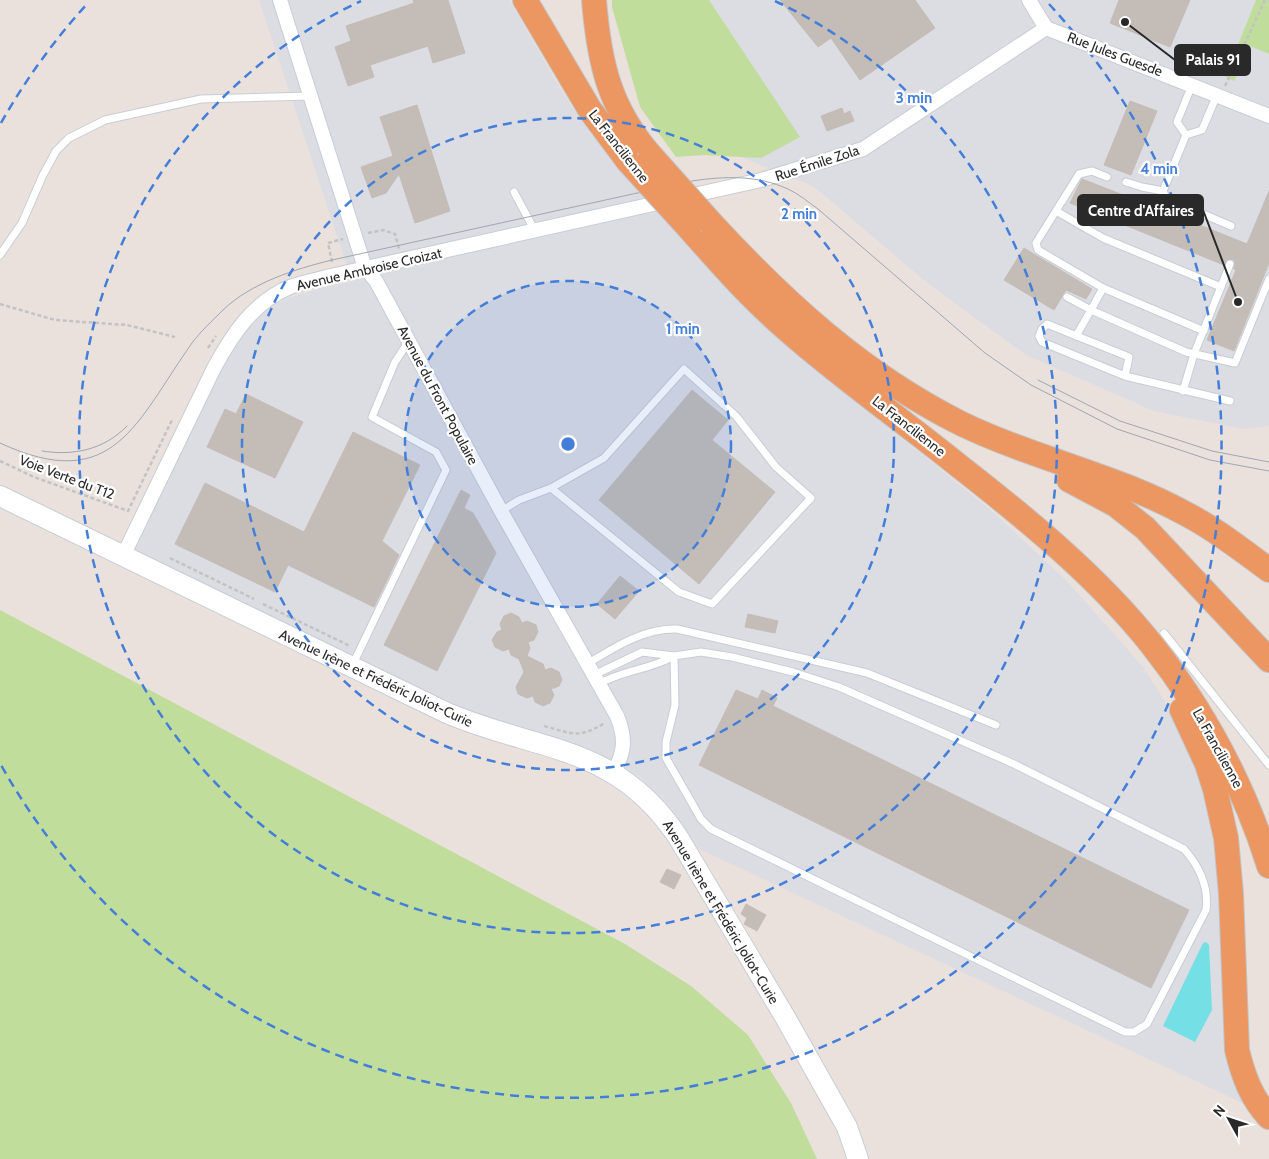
<svg xmlns="http://www.w3.org/2000/svg" width="1269" height="1159" viewBox="0 0 1269 1159" font-family="Cabin,sans-serif">
<rect width="100%" height="100%" fill="#eae1dc"/>
<!-- industrial -->
<g fill="#dcdce3">
<polygon points="259,0 509,0 557,83 582,122 737,299 784,342 994,513 1067,581 1143,667 1182,729 1198,767 1215,824 1249,1106 699,849 671,808 639,776 594,751 452,707 130,552 217,375 241,335 260,316 280,301 323,287 352,281"/>
<polygon points="621,0 1269,0 1269,426 1244,429 1154,411 1026,355 930,285 813,186 652,121"/>
</g>
<!-- green -->
<g fill="#c0dd9c">
<polygon points="612,0 709,0 800,137 761,158 703,155 676,157 640,107 612,7"/>
<polygon points="1256,0 1269,0 1269,54 1250,46 1234,81 1225,77"/>
<polygon points="0,610 625,944 691,986 748,1035 791,1103 817,1159 0,1159"/>
</g>
<!-- water -->
<polygon fill="#75dfe6" points="1206,942 1209,945 1212,1010 1195,1042 1163,1026 1203,943"/>
<!-- building -->
<g fill="#c3bcb7" stroke="#c5bdb6">
<polygon points="413,0 448,0 465,53 433,63 428,46 370,65 374,77 348,86 335,47 351,41 346,26 414,3"/>
<polygon points="780,0 915,0 935,28 860,80 831,38 818,47"/>
<polygon points="1119,0 1190,0 1170,47 1110,23"/>
<polygon points="1130,101 1157,111 1131,175 1104,165"/>
<polygon points="417,105 450,211 415,223 399,174 386,193 372,198 361,167 393,156 380,117"/>
<polygon points="842,108 844,114 850,111 854,121 827,131 821,116"/>
<polygon points="1082,179 1149,205 1152,197 1162,201 1160,209 1247,244 1269,191 1269,263 1234,351 1207,340 1236,270 1234,269 1234,260 1227,260 1224,265 1070,203"/>
<polygon points="1024,248 1092,289 1086,299 1066,290 1054,310 1004,280"/>
<polygon points="692,390 728,420 712,440 775,492 699,584 599,500"/>
<polygon points="246,394 303,422 275,478 207,447 225,409 236,414"/>
<polygon points="353,432 420,465 382,541 399,555 374,607 288,565 275,592 175,544 205,483 304,532"/>
<polygon points="461,490 470,495 464,508 473,513 496,553 437,671 384,645"/>
<polygon points="620,576 639,591 615,619 597,604"/>
<polygon points="511,613 519,617 522,623 527,621 536,625 538,632 534,640 528,642 530,648 527,656 543,664 545,670 551,668 559,672 562,680 559,686 551,689 554,695 550,703 543,706 535,702 533,696 527,698 518,694 516,687 524,672 519,659 511,655 509,649 503,651 495,647 492,640 497,632 502,630 500,624 504,616"/>
<polygon points="748,614 778,621 775,633 745,627"/>
<polygon points="736,690 758,699 762,690 777,698 773,706 1189,910 1151,988 699,765"/>
<polygon points="667,869 681,875 674,889 660,882"/>
<polygon points="746,904 766,915 757,931 744,924 747,918 741,914"/>
</g>
<g fill="none" stroke-linecap="round" stroke-linejoin="round">
<defs>
<g id="service">
<polyline points="1186,135 1202,130 1217,95"/>
<polyline points="1107,177 1092,171 1079,174 1036,243 1038,250 1103,288 1204,331"/>
<polyline points="1126,182 1142,187 1163,191 1166,198 1231,226"/>
<polyline points="1163,191 1186,135 1177,122 1192,85"/>
<polyline points="514,192 535,231"/>
<polyline points="1056,211 1103,238 1221,287"/>
<polyline points="0,255 22,223 43,175 56,151 69,138 105,120 201,99 311,96"/>
<polyline points="1067,297 1091,310 1103,288"/>
<polyline points="1076,336 1091,310 1186,352 1235,363 1269,279"/>
<polyline points="1125,376 1129,357 1047,324 1042,329 1039,336 1042,342 1125,376 1230,401"/>
<polyline points="1183,391 1194,354 1230,264"/>
<polyline points="501,511 519,500 551,488 604,458 684,369 736,416 776,467 811,498 712,604 679,592 551,488"/>
<polyline points="1164,633 1269,765"/>
<polyline points="353,664 446,470 436,452 372,417 395,362 409,341"/>
<path d="M587,664C615,647 644,628 677,629L867,673L996,725"/>
<path d="M594,675L642,652L674,656L701,652L732,657L793,672L839,687L1014,764L1184,849C1199,866 1209,887 1206,910L1147,1024L1134,1032H1125L711,829L701,819L666,758V742L675,705L674,656"/>
<path d="M599,684C622,670 650,670 674,656"/>
</g>
<g id="minor">
<path d="M280,0L365,268L376,281L501,511L617,716C626,738 625,752 613,773"/>
<polyline points="1029,0 1046,28 1269,116"/>
<path d="M123,556L214,368C232,335 253,302 290,287C304,282 320,279 335,275L761,180L863,149L1046,28"/>
</g>
<path id="secondary" d="M0,496L447,713C539,752 616,744 678,837L785,1017L847,1127L858,1159"/>
<g id="trunk">
<polyline points="525,0 590,110 628,161"/>
<path d="M594,0C599,62 609,108 651,156"/>
<path d="M711,223C785,303 861,373 960,423C1034,459 1116,475 1188,515C1217,530 1243,551 1269,570"/>
<path d="M689,228C719,262 749,296 783,326C839,376 901,419 959,466C1027,519 1098,577 1152,645C1204,711 1244,786 1269,866"/>
<polyline points="1069,480 1116,505 1145,528 1269,660"/>
<path d="M1182,710L1207,764L1215,789L1226,838L1231,894L1237,1050C1243,1075 1251,1098 1269,1117"/>
</g>
</defs>
<!-- service casing -->
<use href="#service" stroke="#c7cdd6" stroke-width="9"/>
<!-- minor casing -->
<use href="#minor" stroke="#c7cdd6" stroke-width="16"/>
<!-- secondary casing -->
<use href="#secondary" stroke="#c7cdd6" stroke-width="22"/>
<!-- trunk casing -->
<use href="#trunk" stroke="#c3c3c3" stroke-width="26"/>
<!-- path -->
<g stroke="#c3c3c3" stroke-width="2.5" stroke-dasharray="4 2.5" stroke-linecap="butt">
<polyline points="1268,0 1269,0"/>
<polyline points="1235,61 1246,66"/>
<polyline points="1225,86 1265,0"/>
<polyline points="368,233 383,230 395,234 399,249"/>
<polyline points="332,262 328,243 343,239"/>
<polyline points="0,304 55,320 127,325 175,337"/>
<polyline points="208,348 216,336"/>
<polyline points="0,461 34,477 128,511 172,420"/>
<polyline points="170,558 254,599"/>
<polyline points="263,604 350,646"/>
<path d="M544,726C574,734 577,739 605,723"/>
</g>
<!-- service -->
<use href="#service" stroke="#fff" stroke-width="7"/>
<!-- minor -->
<use href="#minor" stroke="#fff" stroke-width="14"/>
<!-- secondary -->
<use href="#secondary" stroke="#fff" stroke-width="20"/>
<!-- trunk -->
<use href="#trunk" stroke="#ec9662" stroke-width="24"/>
<!-- tram -->
<g stroke="#9fa6b2" stroke-width="1">
<polyline points="1038,380 1120,421 1212,451 1269,462"/>
<path d="M0,443C114,496 136,422 192,343C200,332 213,320 223,310C251,283 295,269 332,260L692,181C725,176 757,175 788,189C799,194 808,202 818,209L985,353L1031,385L1117,429L1210,460L1269,471"/>
<path d="M42,451C73,456 104,450 127,426"/>
</g>
<defs>
<g id="trunk-bridge">
<polyline points="651,156 711,223"/>
<polyline points="628,161 689,228"/>
</g>
</defs>
<!-- trunk-bridge casing -->
<use href="#trunk-bridge" stroke="#c3c3c3" stroke-width="26" stroke-linecap="butt"/>
<!-- trunk-bridge -->
<use href="#trunk-bridge" stroke="#ec9662" stroke-width="24"/>
</g>
<!-- distance rings -->
<circle cx="568" cy="444" r="163" fill="#437ed9" fill-opacity=".12"/>
<g fill="none" stroke="#437ed9" stroke-width="2.5" stroke-dasharray="9 6">
<circle cx="568" cy="444" r="163"/>
<circle cx="568" cy="444" r="326"/>
<path d="M775 1A489 489 0 1 1 361 1"/>
<path d="M1 123A652 652 0 0 1 87 4M1049 4A652 652 0 1 1 1 765"/>
</g>
<g text-anchor="middle" dominant-baseline="central" stroke-width="4.5" stroke-linejoin="round" paint-order="stroke">
<!-- street labels -->
<g font-size="14" fill="#292929" stroke="#fff">
<text transform="translate(1115 54) rotate(21)">Rue Jules Guesde</text>
<text transform="translate(619 146) rotate(52)">La Francilienne</text>
<text transform="translate(817 163) rotate(-18)">Rue Émile Zola</text>
<text transform="translate(369 269) rotate(-13)">Avenue Ambroise Croizat</text>
<text transform="translate(438 395) rotate(62)">Avenue du Front Populaire</text>
<text transform="translate(909 426) rotate(38)">La Francilienne</text>
<text transform="translate(67 477) rotate(21)">Voie Verte du T12</text>
<text transform="translate(376 678) rotate(25)">Avenue Irène et Frédéric Joliot-Curie</text>
<text transform="translate(1218 748) rotate(61)">La Francilienne</text>
<text transform="translate(721 912) rotate(59)">Avenue Irène et Frédéric Joliot-Curie</text>
</g>
</g>
<circle cx="568" cy="444" r="8" fill="#437ed9" stroke="#fff" stroke-width="2.5"/>
<g font-size="15" text-anchor="middle" font-weight="bold" fill="#437ed9" stroke="#fff" stroke-width="4.5" stroke-linejoin="round" paint-order="stroke">
<text x="914" y="103">3 min</text>
<text x="1159" y="174">4 min</text>
<text x="799" y="219">2 min</text>
<text x="683" y="334">1 min</text>
</g>
<!-- callouts -->
<path fill="none" stroke="#292929" stroke-width="2" d="M1125 22L1175 60M1238 302L1203 210"/>
<g fill="#292929" stroke="#fff" stroke-width="2">
<circle cx="1125" cy="22" r="5"/>
<circle cx="1238" cy="302" r="5"/>
</g>
<g fill="#292929" stroke="#292929" stroke-width="2">
<rect x="1175" y="45" width="75" height="30" rx="5"/>
<rect x="1078" y="195" width="125" height="30" rx="5"/>
</g>
<g font-size="15" text-anchor="middle" font-weight="bold" fill="#fff">
<text x="1213" y="65">Palais 91</text>
<text x="1141" y="216">Centre d'Affaires</text>
</g>
<!-- north arrow -->
<g transform="translate(1229 1119) rotate(310)" stroke="#ffffff" stroke-width="4" paint-order="stroke">
<path d="M0-4L9 19L0 12L-9 19Z" fill="#292929"/>
<text y="-8" font-size="14" font-weight="bold" text-anchor="middle" fill="#292929">N</text>
</g>
</svg>
